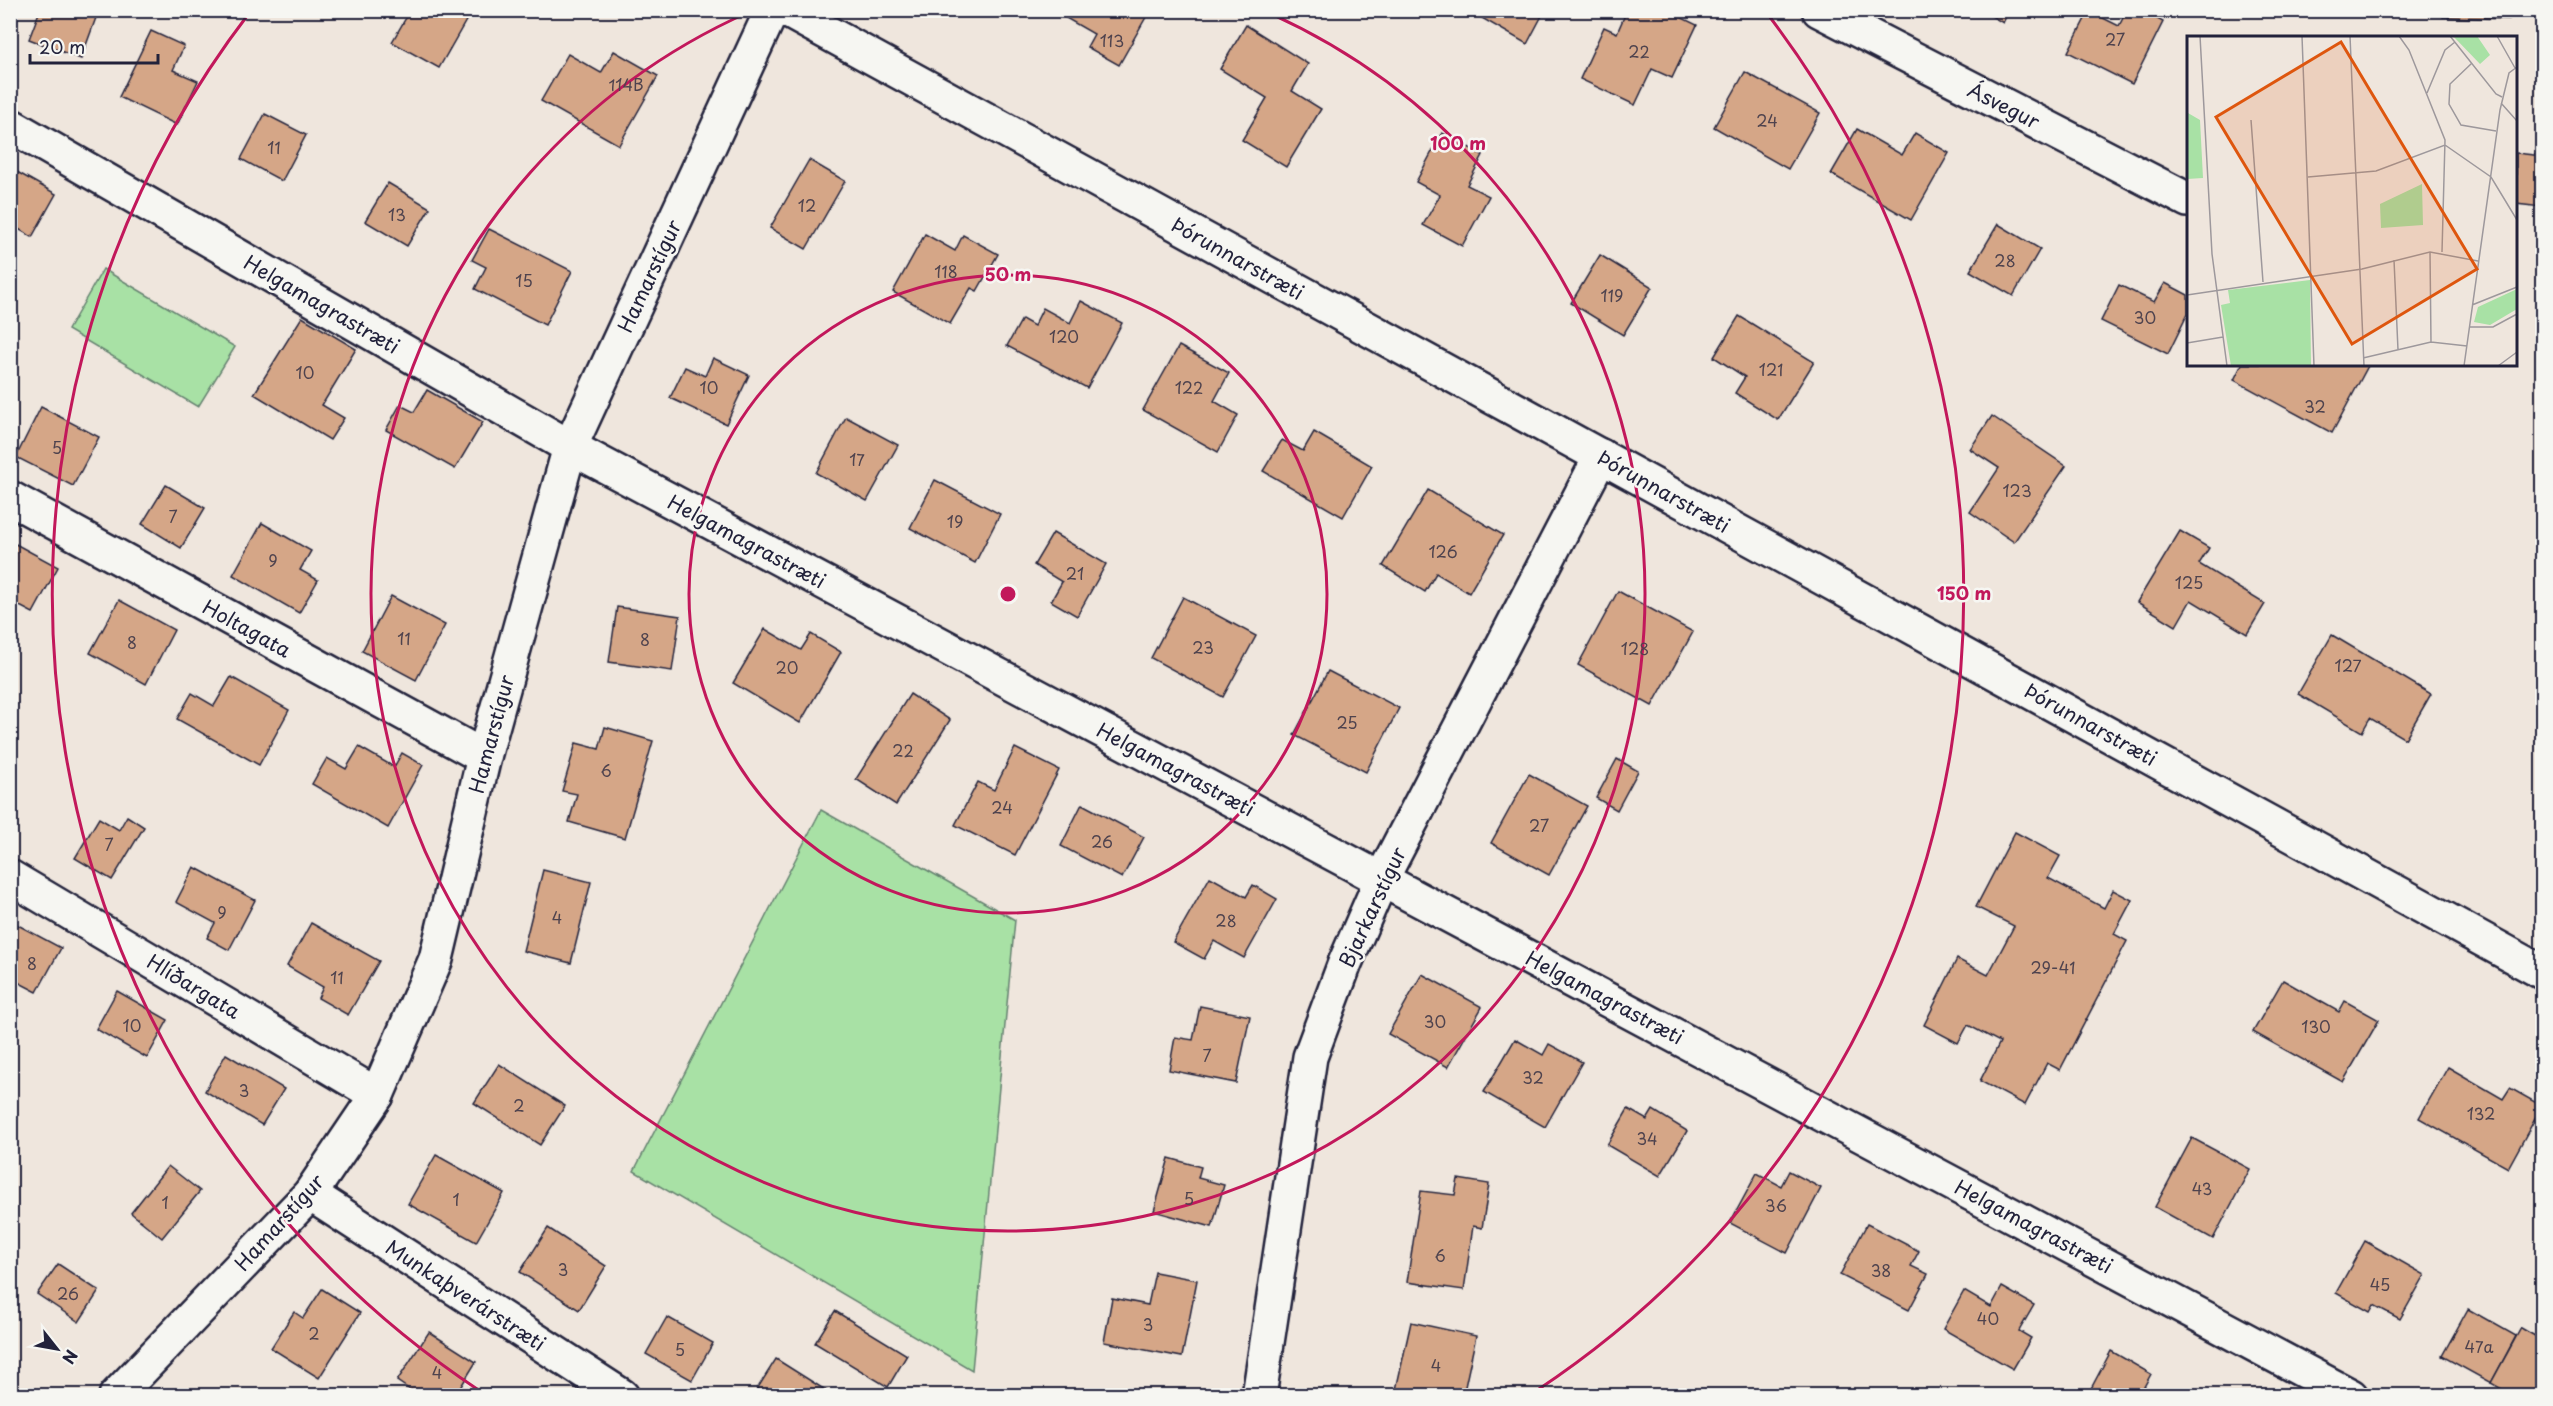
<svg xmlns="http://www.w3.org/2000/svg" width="2553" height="1406" viewBox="0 0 2553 1406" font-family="'Playpen Sans',sans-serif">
<rect width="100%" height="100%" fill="#efe6dd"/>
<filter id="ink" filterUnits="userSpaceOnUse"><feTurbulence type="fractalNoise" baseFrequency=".0167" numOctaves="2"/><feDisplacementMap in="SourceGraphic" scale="12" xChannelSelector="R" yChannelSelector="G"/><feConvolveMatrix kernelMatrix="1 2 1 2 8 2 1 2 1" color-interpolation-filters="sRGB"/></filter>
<g filter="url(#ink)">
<!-- green -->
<g fill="#a8e1a5" stroke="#658270" stroke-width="1.5">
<polygon points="103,269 235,347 198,407 68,330"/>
<polygon points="821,810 1015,920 972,1370 634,1171"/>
</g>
<!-- building -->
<g fill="#d5a687" stroke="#22223b" stroke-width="1.5">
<polygon points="40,10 86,10 97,15 81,59 29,39"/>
<polygon points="397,10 457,10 468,17 439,68 392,42 407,16"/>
<polygon points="1052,10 1150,10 1119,65 1087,47 1094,34"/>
<polygon points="1468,10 1545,10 1527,44"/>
<polygon points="1627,10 1666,10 1697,25 1672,78 1652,69 1635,105 1580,79 1604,27 1617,33"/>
<polygon points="1981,10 2009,10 2003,23"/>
<polygon points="2127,10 2141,10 2163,22 2132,84 2068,52 2089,11 2119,26"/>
<polygon points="2444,10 2509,10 2509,19 2443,17"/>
<polygon points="1246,25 1308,64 1292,91 1321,109 1286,167 1242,140 1267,98 1220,69"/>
<polygon points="151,31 184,46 173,70 198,81 177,125 119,97"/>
<polygon points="614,51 658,76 619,145 541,101 568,54 601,73"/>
<polygon points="1745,72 1820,113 1788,169 1714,127"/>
<polygon points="265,114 306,135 282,181 241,159"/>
<polygon points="1857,129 1902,155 1915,133 1949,153 1911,220 1831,174"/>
<polygon points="1442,133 1483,155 1467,185 1489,196 1462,246 1423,225 1440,195 1416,182"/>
<polygon points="2516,153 2542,156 2542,207 2516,204"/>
<polygon points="809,160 845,181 806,249 770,228"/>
<polygon points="10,168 56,194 32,237 10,224"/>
<polygon points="388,183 430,208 407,246 365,221"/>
<polygon points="1998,224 2040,249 2013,296 1970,271"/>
<polygon points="489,229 572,271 545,325 475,289 486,267 472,260"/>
<polygon points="925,234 955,251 963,235 998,254 977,291 971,288 950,324 893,292"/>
<polygon points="1600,255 1652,287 1623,335 1571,303"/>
<polygon points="2165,283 2188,295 2188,313 2168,354 2101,321 2119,285 2154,302"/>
<polygon points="1081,301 1122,323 1087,388 1007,346 1022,319 1034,326 1043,308 1070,323"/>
<polygon points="1739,316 1814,362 1778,420 1735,393 1745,377 1714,357"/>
<polygon points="302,317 356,349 322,405 344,418 330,440 254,394"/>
<polygon points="1179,346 1229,373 1214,401 1238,415 1218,452 1143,410"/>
<polygon points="713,358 749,375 726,424 670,398 685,367 705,376"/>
<polygon points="2242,364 2312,364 2317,367 2318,364 2369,364 2332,433 2234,380"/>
<polygon points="427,390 483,422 455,469 386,430 400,405 414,412"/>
<polygon points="41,407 99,437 73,486 16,457"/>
<polygon points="1992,416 2066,466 2014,542 1970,512 1999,468 1970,449"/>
<polygon points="846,417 898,445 867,501 816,473"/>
<polygon points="1314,432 1372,466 1343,517 1263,471 1282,440 1303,451"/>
<polygon points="935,480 1000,514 975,563 910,528"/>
<polygon points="166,485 205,508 181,548 142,524"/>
<polygon points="1428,490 1503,535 1469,593 1436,573 1425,592 1383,566"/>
<polygon points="262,523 311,551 300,570 318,580 299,613 233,575"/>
<polygon points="2180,531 2209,548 2199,564 2265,604 2247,634 2191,600 2176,626 2137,602"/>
<polygon points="1053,533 1106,564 1077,616 1051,601 1062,582 1034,565"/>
<polygon points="10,541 58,567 33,613 10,601"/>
<polygon points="1618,591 1693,632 1652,706 1578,665"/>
<polygon points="391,596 445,625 416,680 362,651"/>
<polygon points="1183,597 1256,636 1223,697 1151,658"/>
<polygon points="119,600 174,630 146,684 90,653"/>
<polygon points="617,607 680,616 672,671 609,662"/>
<polygon points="765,629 801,650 811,634 841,652 800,723 733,683"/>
<polygon points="2332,635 2431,694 2405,739 2370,718 2362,732 2298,694"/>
<polygon points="1328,671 1399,708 1366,772 1294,735"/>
<polygon points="231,677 289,710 259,765 177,719 192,693 214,706"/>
<polygon points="910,694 950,720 896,805 856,779"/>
<polygon points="605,727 653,741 625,838 569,822 577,794 562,791 576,743 599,749"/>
<polygon points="359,747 394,767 402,753 423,765 388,828 312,784 327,758 346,769"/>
<polygon points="1015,748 1059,770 1015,855 955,825 978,782 994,790"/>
<polygon points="1617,759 1638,771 1617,810 1596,798"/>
<polygon points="1529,774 1587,806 1549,875 1491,843"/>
<polygon points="1082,804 1144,837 1122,878 1061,846"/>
<polygon points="127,816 144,827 112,880 75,858 99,818 119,830"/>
<polygon points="2015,832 2060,856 2048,878 2104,908 2113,890 2132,900 2114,934 2127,941 2060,1070 2047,1063 2025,1105 1980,1081 2000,1042 1968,1025 1958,1043 1924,1025 1957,959 1988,975 2014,926 1976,907"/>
<polygon points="194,867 255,900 229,950 207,938 215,923 176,902"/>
<polygon points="543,870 591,882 571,963 523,951"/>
<polygon points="1210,877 1246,897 1253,885 1277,899 1244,958 1214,941 1204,959 1173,942"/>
<polygon points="311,923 379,961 348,1015 318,998 323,987 287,966"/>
<polygon points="16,924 61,948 37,992 10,978 10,935"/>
<polygon points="1422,974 1482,1007 1448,1067 1388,1034"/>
<polygon points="2283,980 2339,1012 2345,1001 2379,1020 2343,1082 2253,1032"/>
<polygon points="117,991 168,1020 147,1058 96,1029"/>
<polygon points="1200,1006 1250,1016 1236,1083 1169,1070 1175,1037 1193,1040"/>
<polygon points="1515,1039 1543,1055 1549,1044 1582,1062 1545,1127 1484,1092"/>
<polygon points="226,1054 284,1089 262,1125 205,1091"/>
<polygon points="499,1064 565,1106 540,1145 474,1103"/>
<polygon points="2448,1067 2503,1099 2510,1088 2542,1106 2508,1168 2419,1118"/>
<polygon points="1628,1109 1647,1120 1653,1110 1687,1131 1660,1176 1607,1145"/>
<polygon points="2192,1138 2250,1169 2213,1239 2155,1207"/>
<polygon points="436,1155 504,1193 476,1242 408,1204"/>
<polygon points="1169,1158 1201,1167 1198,1178 1224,1185 1212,1227 1154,1211"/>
<polygon points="168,1166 200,1191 162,1238 131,1213"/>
<polygon points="1789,1171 1821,1188 1787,1253 1730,1223 1757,1173 1781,1186"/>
<polygon points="1458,1179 1489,1184 1482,1228 1473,1226 1464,1290 1407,1282 1421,1191 1455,1195"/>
<polygon points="1867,1224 1919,1251 1911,1266 1928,1274 1909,1310 1840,1275"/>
<polygon points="548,1228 606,1266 579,1310 520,1272"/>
<polygon points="2365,1241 2425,1275 2400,1319 2374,1305 2370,1312 2336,1293"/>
<polygon points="58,1264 99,1291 79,1322 37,1294"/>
<polygon points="1155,1272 1197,1280 1182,1357 1104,1342 1112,1298 1148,1305"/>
<polygon points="2002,1287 2034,1305 2019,1331 2031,1338 2013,1369 1943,1329 1964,1291 1991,1307"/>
<polygon points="322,1289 360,1313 319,1378 271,1348 294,1312 303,1318"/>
<polygon points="2468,1309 2516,1336 2491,1383 2442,1356"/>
<polygon points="835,1311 907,1355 888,1387 815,1343"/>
<polygon points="667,1317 713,1343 692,1380 646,1354"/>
<polygon points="1411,1322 1476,1336 1463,1396 1395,1394"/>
<polygon points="2521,1328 2542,1340 2542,1396 2514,1396 2491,1383"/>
<polygon points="429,1332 476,1362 455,1396 419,1396 397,1381"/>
<polygon points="2111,1351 2151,1374 2139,1396 2087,1396"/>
<polygon points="776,1359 830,1393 828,1396 754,1394"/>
</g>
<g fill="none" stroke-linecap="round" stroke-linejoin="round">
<defs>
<g id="minor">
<polyline points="786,10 2542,972"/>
<polyline points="1819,10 2188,200"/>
<polyline points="10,125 570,447 2351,1396"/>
<polyline points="10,498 484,757"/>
<polyline points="10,877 377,1095"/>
<polyline points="310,1194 622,1396"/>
<polyline points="116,1396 310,1194 377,1095 436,959 484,757 570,447 772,10"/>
<polyline points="1259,1396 1310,1057 1345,963 1382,878 1601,456"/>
</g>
</defs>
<!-- minor casing -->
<use href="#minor" stroke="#22223b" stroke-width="38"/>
<!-- minor -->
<use href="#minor" stroke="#f6f6f2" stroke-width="33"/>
</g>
</g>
<!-- distance rings -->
<g fill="none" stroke="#c2185b" stroke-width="3">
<circle cx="1008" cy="594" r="319"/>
<path d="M1267 12A637 637 0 1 1 749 12"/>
<path d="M480 1391A956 956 0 0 1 250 12M1766 12A956 956 0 0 1 1536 1391"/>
</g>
<g text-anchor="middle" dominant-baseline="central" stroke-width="5" stroke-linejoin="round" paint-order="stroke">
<!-- number labels -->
<g font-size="16" fill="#4f434e">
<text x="2115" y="39">27</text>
<text x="1112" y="40">113</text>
<text x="1639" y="51">22</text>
<text x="626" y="84">114B</text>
<text x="1767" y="120">24</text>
<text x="274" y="147">11</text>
<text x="807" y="205">12</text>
<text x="397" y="214">13</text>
<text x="2005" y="260">28</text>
<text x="946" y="271">118</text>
<text x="524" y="280">15</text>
<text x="1612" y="295">119</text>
<text x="2145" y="317">30</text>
<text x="1064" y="336">120</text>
<text x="1771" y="369">121</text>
<text x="305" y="372">10</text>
<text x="709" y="387">10</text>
<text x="1189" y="387">122</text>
<text x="2315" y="406">32</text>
<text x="57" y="447">5</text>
<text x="857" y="459">17</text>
<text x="2017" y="490">123</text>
<text x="173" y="516">7</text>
<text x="955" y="521">19</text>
<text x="1443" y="551">126</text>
<text x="273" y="560">9</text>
<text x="1075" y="573">21</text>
<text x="2189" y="582">125</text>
<text x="404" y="638">11</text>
<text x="645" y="639">8</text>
<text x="132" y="642">8</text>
<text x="1203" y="647">23</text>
<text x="1635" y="648">128</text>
<text x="2348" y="665">127</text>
<text x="787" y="667">20</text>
<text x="1347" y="722">25</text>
<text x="903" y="750">22</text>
<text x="606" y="770">6</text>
<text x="1002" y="807">24</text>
<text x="1539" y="825">27</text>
<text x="1102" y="841">26</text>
<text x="109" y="844">7</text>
<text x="222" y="912">9</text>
<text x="557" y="917">4</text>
<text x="1226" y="920">28</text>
<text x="32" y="963">8</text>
<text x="2053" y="967">29-41</text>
<text x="337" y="977">11</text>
<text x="1435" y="1021">30</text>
<text x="132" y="1025">10</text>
<text x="2316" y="1026">130</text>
<text x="1207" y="1055">7</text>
<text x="1533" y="1077">32</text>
<text x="244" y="1090">3</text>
<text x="519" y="1105">2</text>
<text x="2481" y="1113">132</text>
<text x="1647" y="1138">34</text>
<text x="2202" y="1188">43</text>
<text x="1189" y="1198">5</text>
<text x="456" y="1199">1</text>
<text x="165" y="1202">1</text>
<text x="1776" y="1205">36</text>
<text x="1440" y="1255">6</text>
<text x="563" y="1269">3</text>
<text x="1881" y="1270">38</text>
<text x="2380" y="1284">45</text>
<text x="68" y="1293">26</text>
<text x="1988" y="1318">40</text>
<text x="1148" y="1324">3</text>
<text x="314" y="1333">2</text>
<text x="2479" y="1346">47a</text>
<text x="680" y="1349">5</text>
<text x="1436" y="1365">4</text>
<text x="437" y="1372">4</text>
</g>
<!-- street labels -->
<g font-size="20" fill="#22223b" stroke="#f6f6f2">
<text transform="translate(2004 105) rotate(27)">Ásvegur</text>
<text transform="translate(1238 258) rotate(29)">Þórunnarstræti</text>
<text transform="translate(649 276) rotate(-65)">Hamarstígur</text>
<text transform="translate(322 304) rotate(30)">Helgamagrastræti</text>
<text transform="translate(1664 491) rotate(29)">Þórunnarstræti</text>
<text transform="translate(747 541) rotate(28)">Helgamagrastræti</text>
<text transform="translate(247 628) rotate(29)">Holtagata</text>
<text transform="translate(2091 724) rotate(29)">Þórunnarstræti</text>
<text transform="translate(491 734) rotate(-75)">Hamarstígur</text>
<text transform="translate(1176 769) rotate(28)">Helgamagrastræti</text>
<text transform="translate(1372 907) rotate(-65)">Bjarkarstígur</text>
<text transform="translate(194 986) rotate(31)">Hlíðargata</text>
<text transform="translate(1605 997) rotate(28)">Helgamagrastræti</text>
<text transform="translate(279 1222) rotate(-48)">Hamarstígur</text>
<text transform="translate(2034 1226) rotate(28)">Helgamagrastræti</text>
<text transform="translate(466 1295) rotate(33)">Munkaþverárstræti</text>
</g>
</g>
<!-- overview -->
<g transform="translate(2187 36)">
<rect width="330" height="330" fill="#efe6dd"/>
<path d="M266,0H290L303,19L293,28ZM0,64L1,77L13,84L16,142L0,143ZM235,148L236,189L194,192L193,168ZM123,244L124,330H44L34,269L43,267L41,254ZM330,253V273L303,289L287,286L291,271Z" fill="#a8e1a5"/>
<path fill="none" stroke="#9d989c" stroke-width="1.5" d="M13,0L25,218L40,330M115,0L127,330M163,0L177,330M212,0L222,14L258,104L255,216M263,0L309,58L315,61M310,0L328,32M285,27L263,48L262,68L274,89L309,95M240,57L258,14L268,6M314,67L330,85M64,84L76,246M121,141L189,135L258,109L304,141L330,184M243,216L244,306M207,224L211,314M0,259L175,233L243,216L291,225M285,269L330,251M282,291H306L330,278M0,307L36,301M176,322L244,306L280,310M277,330L313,74L322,37L330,31M311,330L330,316"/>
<path fill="#de560e" fill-opacity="0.15" stroke="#de560e" stroke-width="3" d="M154,6L290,233L165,308L29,81Z"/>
<rect width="330" height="330" fill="none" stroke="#22223b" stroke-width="3"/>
</g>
<circle cx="1008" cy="594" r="9" fill="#c2185b" stroke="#f6f6f2" stroke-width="3"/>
<g font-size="18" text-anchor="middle" font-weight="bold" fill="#c2185b" stroke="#f6f6f2" stroke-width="5" stroke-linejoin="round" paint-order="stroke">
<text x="1458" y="150">100 m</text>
<text x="1008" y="281">50 m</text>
<text x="1964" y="600">150 m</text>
</g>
<!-- margin -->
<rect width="2553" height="1406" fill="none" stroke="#f6f6f2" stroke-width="36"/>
<rect x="18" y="18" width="2517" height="1370" fill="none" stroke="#22223b" stroke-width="2" filter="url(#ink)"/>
<!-- north arrow -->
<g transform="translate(57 1349) rotate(121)" stroke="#f6f6f2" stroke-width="4.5" paint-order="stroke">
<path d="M0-4.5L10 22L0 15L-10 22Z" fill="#22223b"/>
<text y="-9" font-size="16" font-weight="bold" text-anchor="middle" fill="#22223b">N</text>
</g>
<!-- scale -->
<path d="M30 54v9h128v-9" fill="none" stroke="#22223b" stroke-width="3"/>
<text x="39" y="54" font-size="18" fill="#22223b" stroke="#f6f6f2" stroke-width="4.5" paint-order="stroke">20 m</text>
</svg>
